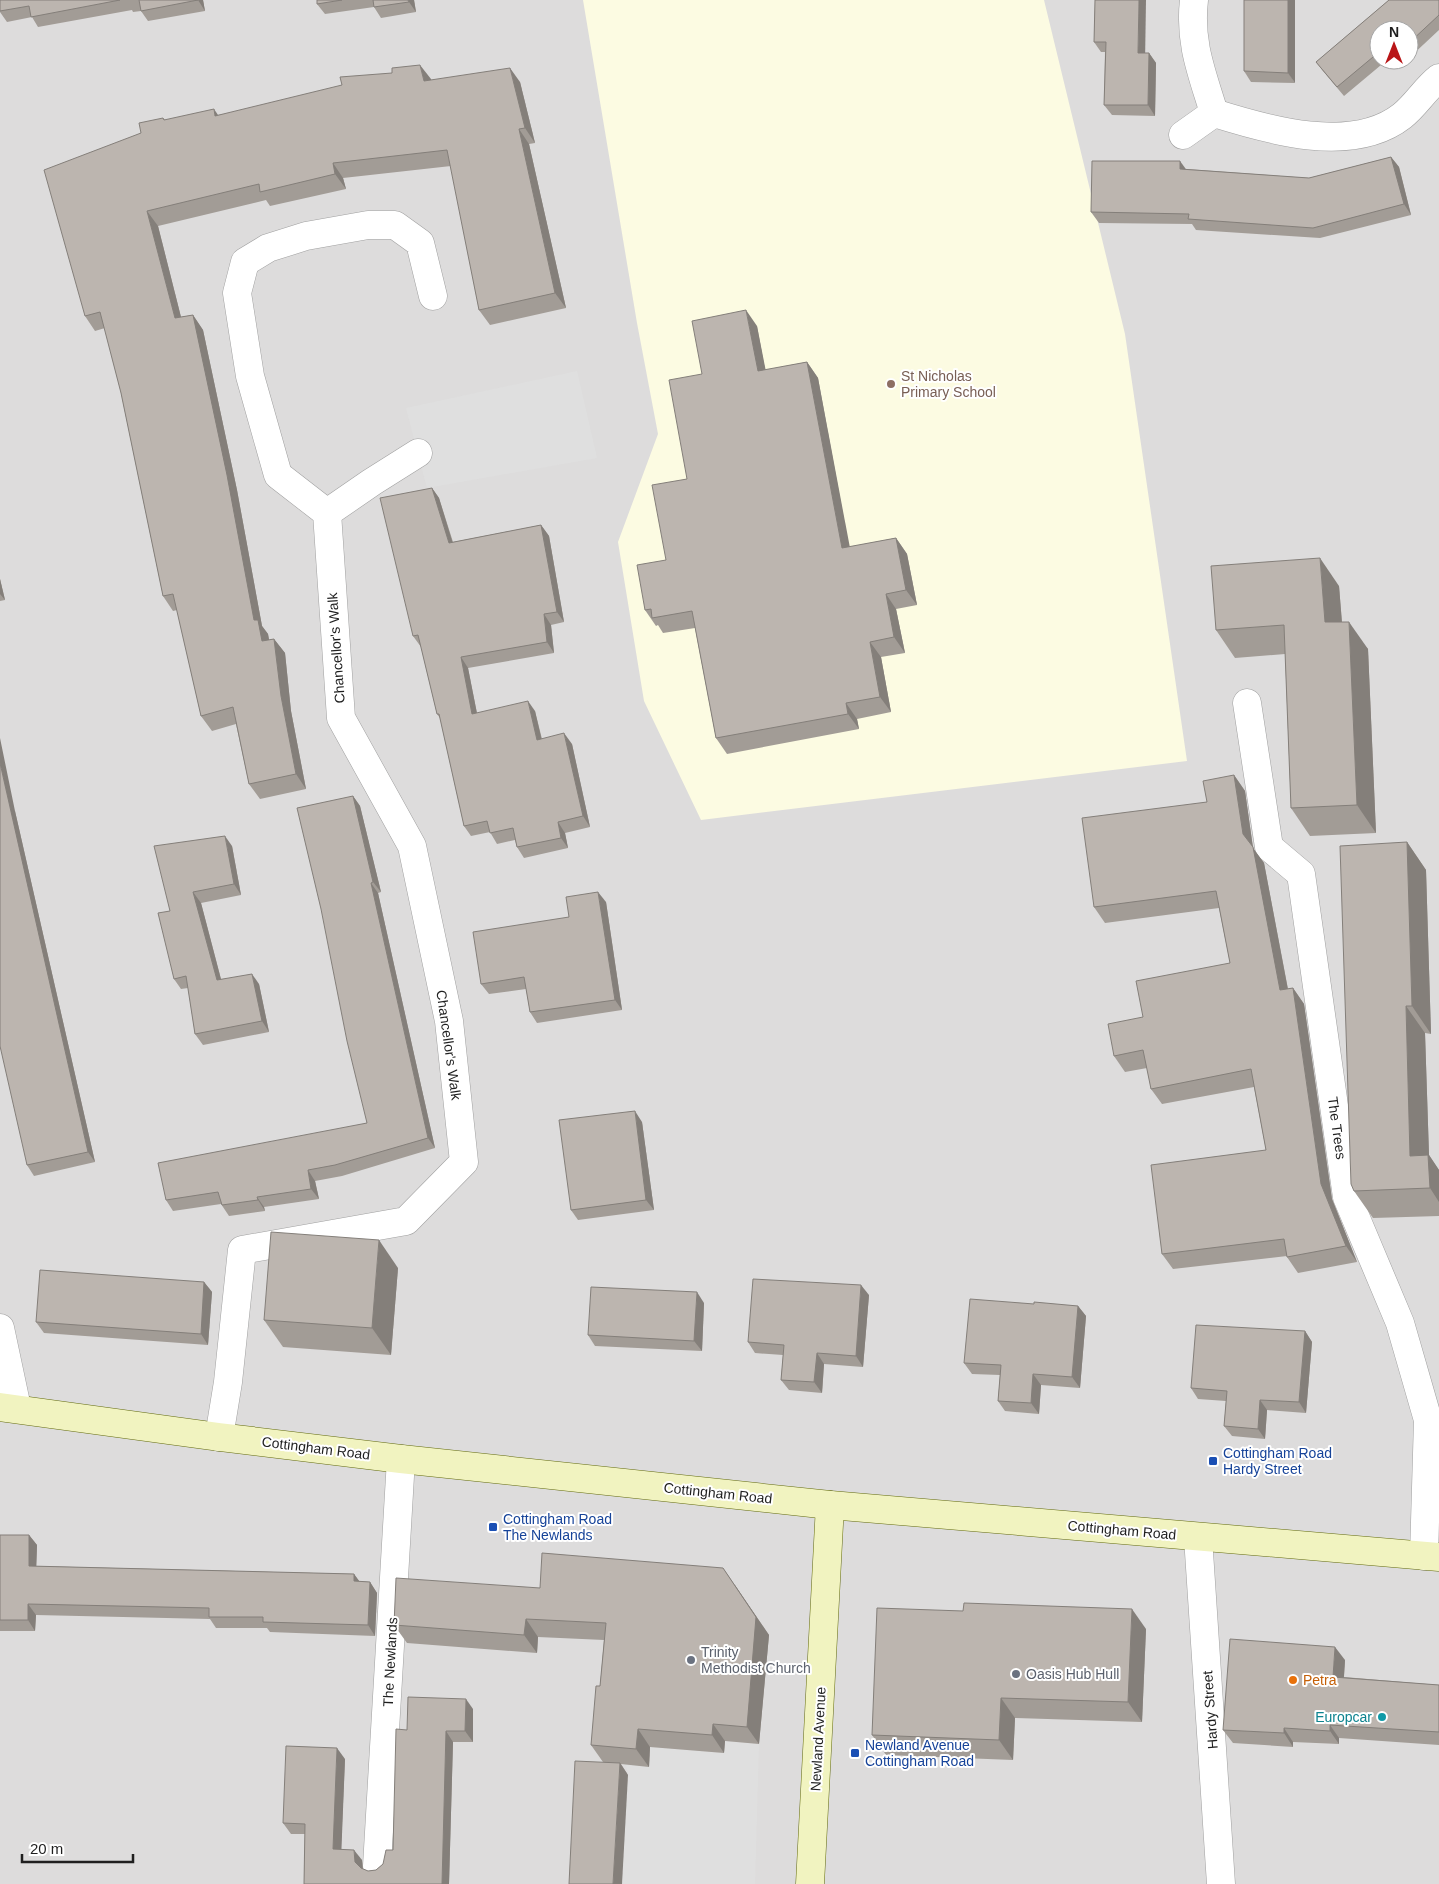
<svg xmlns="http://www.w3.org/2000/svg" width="1439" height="1884" viewBox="0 0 1439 1884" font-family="Arial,sans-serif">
<rect width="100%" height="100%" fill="#efece6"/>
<!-- residential -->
<path fill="#dddcdc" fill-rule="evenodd" d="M0,0H1439V1884H0ZM1379,30H1409V60H1379Z"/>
<!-- education -->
<polygon fill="#fcfbe2" points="583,0 1044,0 1125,334 1187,761 701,820 644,701 618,542 658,434 637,323"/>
<!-- parking -->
<g fill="#dfdfdf">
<polygon points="577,371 597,458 427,488 406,408"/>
<polygon points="725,1741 759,1744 755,1884 622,1884 628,1775 626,1765 648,1766 650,1747 724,1753"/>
</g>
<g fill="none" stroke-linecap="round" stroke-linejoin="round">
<defs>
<g id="street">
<path d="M1214,113C1268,130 1352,155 1402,116C1416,105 1425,89 1439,78"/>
<path d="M1183,135L1214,113C1202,73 1189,43 1194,0"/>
<polyline points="327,513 372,482 418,453"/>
<polyline points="1247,703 1269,847 1301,874 1347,1197 1400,1323 1428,1420 1424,1556"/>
<polyline points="0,1328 17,1408"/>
<polyline points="219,1437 228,1382 242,1250 406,1221 464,1162 449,1021 412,846 341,718 327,513 278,475 250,376 237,293 245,262 268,248 306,236 368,225 395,225 420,243 433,296"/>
<polyline points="1198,1537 1221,1884"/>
<polyline points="377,1866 401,1459"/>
</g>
<g id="secondary">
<polyline points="0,1407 219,1437 401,1459 830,1505 1439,1557"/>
<polyline points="810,1884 830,1505"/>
</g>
</defs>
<!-- street casing -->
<use href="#street" stroke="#a0a0a0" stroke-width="29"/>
<!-- secondary casing -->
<use href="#secondary" stroke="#636b10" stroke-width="29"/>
<!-- street -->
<use href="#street" stroke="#fff" stroke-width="28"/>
<!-- secondary -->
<use href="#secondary" stroke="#f1f3c0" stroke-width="28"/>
</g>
<!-- wall -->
<g fill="#a29c96">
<polygon points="0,0 203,0 205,11 148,21 141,11 133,12 132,10 38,27 32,17 7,22 0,12"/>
<polygon points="317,0 414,0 416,12 381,18 374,7 325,14 317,4"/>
<polygon points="1095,0 1145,53 1149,53 1156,63 1155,116 1112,115 1104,105 1105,52 1101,52 1094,42"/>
<polygon points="1244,0 1295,83 1251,82 1244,71"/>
<polygon points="1389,0 1439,0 1439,30 1409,58 1409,30 1379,30 1379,60 1387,60 1344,96 1323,71 1316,62"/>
<polygon points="1400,60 1406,60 1403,63"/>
<polygon points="431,80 520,82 535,143 529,144 566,308 490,325 479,310 451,166 343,178 346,189 270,206 266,200 158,226 181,317 193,315 203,330 237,490 262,626 268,634 269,640 274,639 285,653 291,711 306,789 260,799 249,784 236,724 212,731 201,716 177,610 173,611 163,596 121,393 105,328 95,331 85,316 141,133 163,118 165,120 218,115"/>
<polygon points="1391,157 1399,167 1411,215 1320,238 1196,230 1192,224 1099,223 1091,212 1186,169 1309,178"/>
<polygon points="757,326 765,370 807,362 818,378 849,547 896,538 907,554 917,605 896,609 905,653 881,657 891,712 857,719 859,729 727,754 716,738 695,628 663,633 658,625 656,626 645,610 666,560 687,479 702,374"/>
<polygon points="432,488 439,498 453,542 541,525 549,536 564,622 551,625 554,653 468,668 477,713 535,711 542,739 572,744 590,827 565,833 568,848 524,858 517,847 515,840 497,844 490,832 471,836 464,826 440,718 437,714 421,647 413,636"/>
<polygon points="0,579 5,600 0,601"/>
<polygon points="1339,586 1342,622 1368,649 1376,833 1310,836 1291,808 1285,654 1235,658 1216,630"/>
<polygon points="1234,775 1245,791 1253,848 1264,863 1288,989 1293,988 1304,1004 1332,1199 1357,1262 1298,1273 1287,1257 1287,1256 1173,1269 1162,1254 1266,1150 1254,1087 1162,1104 1151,1089 1147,1068 1125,1072 1114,1056 1143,1017 1230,963 1219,908 1105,923 1094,907 1207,802"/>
<polygon points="353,796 360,806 381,892 378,893 435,1148 342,1176 315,1181 319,1199 264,1207 265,1211 229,1216 221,1204 173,1211 166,1200 367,1123"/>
<polygon points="15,811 95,1162 34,1176 27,1165"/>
<polygon points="1407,842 1426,870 1431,1034 1425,1033 1429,1155 1439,1170 1439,1216 1373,1218 1354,1191"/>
<polygon points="232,846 241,895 201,903 221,979 259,984 269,1032 203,1045 195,1034 188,988 181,989 174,979 170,911"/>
<polygon points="606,902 622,1010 537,1023 530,1012 526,989 489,994 481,984 569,917"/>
<polygon points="642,1122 654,1210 578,1220 571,1210"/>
<polygon points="398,1268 391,1355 283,1347 264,1320"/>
<polygon points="204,1282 212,1292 208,1345 44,1333 36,1322"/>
<polygon points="869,1295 863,1367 824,1364 822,1393 789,1390 781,1380 783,1355 755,1353 748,1342"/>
<polygon points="704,1303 702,1351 595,1346 588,1335"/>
<polygon points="1034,1304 1078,1306 1086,1316 1080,1388 1041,1385 1039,1414 1005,1411 998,1401 1000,1375 972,1374 964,1363"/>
<polygon points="1305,1331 1312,1342 1306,1413 1267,1410 1265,1439 1232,1436 1224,1426 1226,1401 1198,1399 1191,1388"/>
<polygon points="0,1535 29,1535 37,1545 36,1566 354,1574 359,1581 370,1582 377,1593 375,1636 270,1632 267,1628 216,1628 210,1619 36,1615 35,1631 0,1631"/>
<polygon points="735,1585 769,1635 759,1744 725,1741 724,1753 650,1747 649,1767 621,1764 628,1775 603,1762 591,1745 600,1686 604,1640 538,1637 537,1653 407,1643 394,1625 540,1588"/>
<polygon points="1146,1629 1142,1722 1015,1718 1013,1760 886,1755 872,1735"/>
<polygon points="1345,1660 1344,1677 1439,1685 1439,1745 1339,1738 1339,1744 1293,1742 1293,1747 1233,1743 1223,1730"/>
<polygon points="473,1709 473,1742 453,1742 449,1884 304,1884 305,1834 291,1834 283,1823 345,1759 341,1849 362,1860 363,1869 368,1871 376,1870 383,1864 393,1850 407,1730"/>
</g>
<!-- shaded-wall -->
<g fill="#847f7a">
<polygon points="198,0 203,0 205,11"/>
<polygon points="408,0 414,0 416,12 409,2"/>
<polygon points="1139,0 1146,0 1145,63 1138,53"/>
<polygon points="1288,0 1295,0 1295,83 1288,73"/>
<polygon points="1149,53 1156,63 1155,116 1148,105"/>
<polygon points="420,65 431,79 434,96 424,81"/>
<polygon points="510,68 520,82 535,143 525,128"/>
<polygon points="214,109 224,124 215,116"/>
<polygon points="519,129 529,144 566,308 555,293"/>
<polygon points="1391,157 1399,167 1411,215 1404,204"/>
<polygon points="1180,161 1188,172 1180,169"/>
<polygon points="333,163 343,178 346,189 335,174"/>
<polygon points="147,211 158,226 185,333 175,318"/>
<polygon points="746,310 757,326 769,387 758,371"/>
<polygon points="193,315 203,330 237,490 262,626 268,634 272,656 262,641 254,620"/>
<polygon points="807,362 818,378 853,564 842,548"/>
<polygon points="432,488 439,498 456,554 449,543"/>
<polygon points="541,525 549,536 564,622 557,612"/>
<polygon points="896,538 907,554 917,605 906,590"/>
<polygon points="1320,558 1339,586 1344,650 1325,622"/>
<polygon points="0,579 5,600 0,594"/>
<polygon points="886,594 896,609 905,653 894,637"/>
<polygon points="544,614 551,625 554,653 547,642"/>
<polygon points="1349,622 1368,649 1376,833 1357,805"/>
<polygon points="274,639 285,653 291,711 306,789 296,774 281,696"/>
<polygon points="870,642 881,657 891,712 880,697"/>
<polygon points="461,657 468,668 479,724 472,714"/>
<polygon points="528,701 535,711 544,750 537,740"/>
<polygon points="846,703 857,719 859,729 848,714"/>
<polygon points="564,733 572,744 590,827 583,816"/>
<polygon points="0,738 15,811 95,1162 88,1152 8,800 0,763"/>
<polygon points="1234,775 1245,791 1253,848 1264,863 1291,1006 1280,990 1243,834"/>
<polygon points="353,796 360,806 381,892 373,882"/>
<polygon points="558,822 565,833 568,848 561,838"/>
<polygon points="225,836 232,846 241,895 234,884"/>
<polygon points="1407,842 1426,870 1431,1034 1412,1006"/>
<polygon points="371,883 378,893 435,1148 428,1138"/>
<polygon points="193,892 201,903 224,991 217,980"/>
<polygon points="598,892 606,902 622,1010 615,1000"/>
<polygon points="252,974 259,984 269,1032 262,1021"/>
<polygon points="1293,988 1304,1004 1332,1199 1357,1262 1346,1246 1321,1184"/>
<polygon points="1406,1006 1425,1033 1429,1155 1439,1170 1439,1202 1430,1188 1410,1156"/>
<polygon points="635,1111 642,1122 654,1210 646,1200"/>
<polygon points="308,1170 315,1181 319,1199 311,1189"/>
<polygon points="257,1197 264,1207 265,1211 258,1200"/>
<polygon points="379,1240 398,1268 391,1355 372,1328"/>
<polygon points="204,1282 212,1292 208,1345 201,1334"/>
<polygon points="861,1285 869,1295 863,1367 856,1356"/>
<polygon points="697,1292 704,1303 702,1351 694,1341"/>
<polygon points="1078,1306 1086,1316 1080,1388 1072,1377"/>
<polygon points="1305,1331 1312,1342 1306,1413 1299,1402"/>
<polygon points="817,1353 824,1364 822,1393 814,1382"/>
<polygon points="1033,1374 1041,1385 1039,1414 1031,1403"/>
<polygon points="1260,1400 1267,1410 1265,1439 1258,1429"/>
<polygon points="29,1535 37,1545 36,1577 29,1566"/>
<polygon points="723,1568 769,1635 759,1744 747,1727"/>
<polygon points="354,1574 362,1585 354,1581"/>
<polygon points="370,1582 377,1593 375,1636 368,1625"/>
<polygon points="28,1604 36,1615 35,1631 28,1620"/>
<polygon points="1132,1609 1146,1629 1142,1722 1128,1702"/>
<polygon points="526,1619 538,1637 537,1653 524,1635"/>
<polygon points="1335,1647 1345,1660 1343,1690 1333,1677"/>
<polygon points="1001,1698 1015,1718 1013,1760 999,1740"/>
<polygon points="466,1699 473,1709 473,1742 465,1731"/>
<polygon points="713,1724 725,1741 724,1753 712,1735"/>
<polygon points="1330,1725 1339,1738 1339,1744 1330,1731"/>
<polygon points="1284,1728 1293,1742 1293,1747 1284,1733"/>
<polygon points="638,1729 650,1747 649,1767 636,1749"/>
<polygon points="446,1731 453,1742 449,1884 442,1884"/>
<polygon points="337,1748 345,1759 341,1860 333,1849"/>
<polygon points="620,1763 628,1775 622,1884 613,1884"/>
<polygon points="354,1850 362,1860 363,1873 355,1862"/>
</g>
<!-- building -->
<g fill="#bcb5af" stroke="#847f7a">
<polygon points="0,0 120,0 31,17 29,6 0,11"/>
<polygon points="139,0 198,0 141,11"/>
<polygon points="317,0 342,0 317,4"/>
<polygon points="373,0 408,0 409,2 374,7"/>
<polygon points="1095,0 1139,0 1138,53 1149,53 1148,105 1104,105 1106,42 1094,42"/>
<polygon points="1244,0 1288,0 1288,73 1244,71"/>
<polygon points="1389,0 1439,0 1439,15 1409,43 1409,30 1379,30 1379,52 1337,87 1316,62"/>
<polygon points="420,65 424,81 510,68 525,128 519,129 555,293 479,310 447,150 333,163 335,174 260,192 259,184 147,211 175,318 193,315 227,475 254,620 258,620 262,641 274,639 281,696 296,774 249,784 233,707 201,716 173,594 163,596 121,393 100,312 85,316 44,170 141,133 139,123 163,118 164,120 214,109 215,116 342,85 340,77 392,73 392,68"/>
<polygon points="1391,157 1404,204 1313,228 1188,219 1189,214 1091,212 1092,161 1180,161 1180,169 1309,178"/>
<polygon points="746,310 758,371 807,362 842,548 896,538 906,590 886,594 894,637 870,642 880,697 846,703 848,714 716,738 692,611 652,618 651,609 645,610 637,565 666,560 652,485 687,479 669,380 702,374 692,321"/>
<polygon points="432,488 449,543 541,525 557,612 544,614 547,642 461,657 472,714 528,701 537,740 564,733 583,816 558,822 561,838 517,847 513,828 490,833 487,821 464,826 439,714 437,714 418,635 413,636 380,498"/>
<polygon points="1320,558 1325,622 1349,622 1357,805 1291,808 1284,625 1216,630 1211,566"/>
<polygon points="0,763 88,1152 27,1165 0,1046"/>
<polygon points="1234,775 1243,834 1253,847 1280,990 1293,988 1321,1184 1346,1246 1287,1257 1284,1239 1162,1254 1151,1165 1266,1150 1251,1069 1151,1089 1143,1050 1114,1056 1108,1024 1143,1017 1136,981 1230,963 1216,891 1094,907 1082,818 1207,802 1203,781"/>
<polygon points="353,796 373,882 371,883 428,1138 335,1165 308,1170 311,1189 257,1197 258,1200 222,1205 218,1192 166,1200 158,1163 367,1123 347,1041 321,909 297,808"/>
<polygon points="225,836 234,884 193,892 217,980 252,974 262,1021 195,1034 186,976 174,979 158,913 170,911 154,846"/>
<polygon points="1407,842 1412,1006 1406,1006 1410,1156 1428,1155 1430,1188 1354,1191 1351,1184 1340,846"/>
<polygon points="598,892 615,1000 530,1012 524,977 481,984 473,932 569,917 566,897"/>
<polygon points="635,1111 646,1200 571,1210 559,1120"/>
<polygon points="271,1232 379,1240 372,1328 264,1320"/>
<polygon points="40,1270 204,1282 201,1334 36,1322"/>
<polygon points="753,1279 861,1285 856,1356 817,1353 814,1382 781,1380 784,1345 748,1342"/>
<polygon points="591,1287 697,1292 694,1341 588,1335"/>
<polygon points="970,1299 1034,1304 1034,1302 1078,1306 1072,1377 1033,1374 1031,1403 998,1401 1001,1365 964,1363"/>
<polygon points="1196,1325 1305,1331 1299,1402 1260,1400 1258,1429 1224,1426 1227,1391 1191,1388"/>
<polygon points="0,1535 29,1535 29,1566 354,1574 354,1581 370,1582 368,1625 263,1622 263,1617 209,1617 209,1608 28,1604 28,1620 0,1620"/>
<polygon points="542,1553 723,1568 756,1617 747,1727 713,1724 712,1735 638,1729 636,1749 591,1745 596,1686 600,1686 606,1623 526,1619 524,1635 394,1625 396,1578 540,1588"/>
<polygon points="964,1603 1132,1609 1128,1702 1001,1698 999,1740 872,1735 877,1608 963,1611"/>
<polygon points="1230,1639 1335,1647 1333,1677 1439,1685 1439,1732 1330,1725 1330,1731 1284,1728 1284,1733 1223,1730"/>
<polygon points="408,1697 466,1699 465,1731 446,1731 442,1884 304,1884 305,1824 283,1823 286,1746 337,1748 333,1849 354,1850 355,1862 361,1868 368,1871 376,1870 383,1864 386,1850 393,1850 396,1729 407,1730"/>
<polygon points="575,1761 620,1763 613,1884 569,1884"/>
</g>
<!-- markers -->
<circle fill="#8d6e63" stroke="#fff" stroke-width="2" cx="891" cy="384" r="5"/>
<g fill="#1a4fb4" stroke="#fff" stroke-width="2">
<rect x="1208" y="1456" width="10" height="10" rx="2.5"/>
<rect x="488" y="1522" width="10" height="10" rx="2.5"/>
<rect x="850" y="1748" width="10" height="10" rx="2.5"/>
</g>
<g fill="#6b7280" stroke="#fff" stroke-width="2">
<circle cx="691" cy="1660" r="5"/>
<circle cx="1016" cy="1674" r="5"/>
</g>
<circle fill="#e8710a" stroke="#fff" stroke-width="2" cx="1293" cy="1680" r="5"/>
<circle fill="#0f9aa8" stroke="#fff" stroke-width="2" cx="1382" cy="1717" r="5"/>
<g text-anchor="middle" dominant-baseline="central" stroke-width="4" stroke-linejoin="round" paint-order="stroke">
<!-- education labels -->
<g font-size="14" fill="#785e54" stroke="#fff" text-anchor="start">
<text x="901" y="376">St Nicholas<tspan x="901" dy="16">Primary School</tspan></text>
</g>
<!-- street labels -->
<g font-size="14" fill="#1f1f1f" stroke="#fff">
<text transform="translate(336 648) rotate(-94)">Chancellor's Walk</text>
<text transform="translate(449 1045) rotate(82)">Chancellor's Walk</text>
<text transform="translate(1337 1128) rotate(82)">The Trees</text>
<text transform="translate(316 1448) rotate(7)">Cottingham Road</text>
<text transform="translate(718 1493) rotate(6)">Cottingham Road</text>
<text transform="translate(1122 1530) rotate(5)">Cottingham Road</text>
<text transform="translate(390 1662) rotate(-87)">The Newlands</text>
<text transform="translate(1210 1710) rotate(-94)">Hardy Street</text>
<text transform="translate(818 1739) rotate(-87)">Newland Avenue</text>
</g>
<!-- transit labels -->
<g font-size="14" fill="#164399" stroke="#fff" text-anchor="start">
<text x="1223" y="1453">Cottingham Road<tspan x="1223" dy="16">Hardy Street</tspan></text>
<text x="503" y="1519">Cottingham Road<tspan x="503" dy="16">The Newlands</tspan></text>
<text x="865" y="1745">Newland Avenue<tspan x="865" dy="16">Cottingham Road</tspan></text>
</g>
<!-- worship labels -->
<g font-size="14" fill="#5b616d" stroke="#fff" text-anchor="start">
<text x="701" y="1652">Trinity<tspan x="701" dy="16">Methodist Church</tspan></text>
<text x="1026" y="1674">Oasis Hub Hull</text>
</g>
<!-- food labels -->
<g font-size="14" fill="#c56008" stroke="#fff" text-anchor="start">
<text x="1303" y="1680">Petra</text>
</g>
<!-- culture labels -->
<g font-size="14" fill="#0d838f" stroke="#fff" text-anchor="end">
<text x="1372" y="1717">Europcar</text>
</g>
</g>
<!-- north arrow -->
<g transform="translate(1394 45)"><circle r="24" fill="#ffffff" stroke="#a5a5a5"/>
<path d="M0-4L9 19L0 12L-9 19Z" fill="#b91517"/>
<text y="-8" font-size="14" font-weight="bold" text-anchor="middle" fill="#1f1f1f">N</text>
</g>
<!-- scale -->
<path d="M22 1854v8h111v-8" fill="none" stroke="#1f1f1f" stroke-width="2.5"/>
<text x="30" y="1854" font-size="15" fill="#1f1f1f" stroke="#ffffff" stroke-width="4" paint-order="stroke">20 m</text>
</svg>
